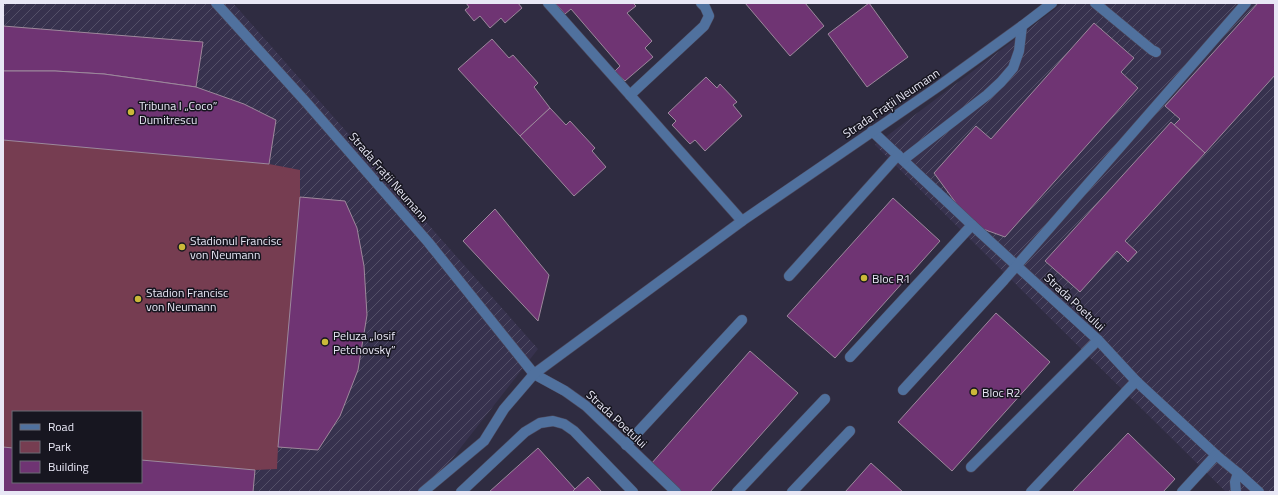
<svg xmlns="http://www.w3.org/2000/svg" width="1278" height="495" viewBox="0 0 1278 495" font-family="'Titillium Web',sans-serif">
<defs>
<pattern id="industrial-furrows" width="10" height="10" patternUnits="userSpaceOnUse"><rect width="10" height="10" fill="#37324e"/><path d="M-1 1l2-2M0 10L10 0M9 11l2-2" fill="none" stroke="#545068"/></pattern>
</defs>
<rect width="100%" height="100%" fill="#2f2c41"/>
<!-- industrial -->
<g fill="url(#industrial-furrows)" fill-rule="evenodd">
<path d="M3,3H233L538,349L440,474L420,492H3ZM13,412H141V482H13Z"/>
<polygon points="1063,3 1275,3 1275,492 1226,492 875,145"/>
</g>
<!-- green -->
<path fill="#763d51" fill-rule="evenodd" d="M3,26L203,42L196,87L276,120L269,164L300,170V197L345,201L357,228L364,266L367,315L358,370L340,416L318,450L278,447L277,469L255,470L253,492H3ZM13,412H141V482H13Z"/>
<!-- building -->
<g fill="#6f3473" stroke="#9c889c">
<polygon points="466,3 518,3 522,8 505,23 501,18 490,28 480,16 474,21 465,10 469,7"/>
<polygon points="555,3 633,3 636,6 627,13 652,41 645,48 653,57 625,81 615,71 620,66 571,9 565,14"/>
<polygon points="745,3 805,3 824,26 790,56"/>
<polygon points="869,3 908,57 867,87 828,34"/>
<polygon points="1258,3 1275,3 1275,75 1205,153 1174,125 1180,119 1165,106"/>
<polygon points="1094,23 1134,58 1121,72 1138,88 1005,237 972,225 934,173 976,126 991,139"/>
<polygon points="3,26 203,42 196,87 104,74 55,71 3,71"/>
<polygon points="492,39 509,58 513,55 538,83 534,87 550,108 520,136 458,69"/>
<polygon points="3,71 55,71 104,74 196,87 244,104 276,120 269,164 3,140"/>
<polygon points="706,77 717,88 720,84 737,102 733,105 742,116 705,151 695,140 690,144 672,125 676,121 668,113"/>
<polygon points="550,108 566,125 570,121 595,148 592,151 606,167 574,196 520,136"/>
<polygon points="1171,122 1205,153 1125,241 1137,252 1128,262 1117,251 1080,292 1045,261"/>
<polygon points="300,197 345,201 357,228 364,266 367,315 358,370 340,416 318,450 278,447"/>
<polygon points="893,198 940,241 835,358 787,316"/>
<polygon points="495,209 549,275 538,321 463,241"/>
<polygon points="996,313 1050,362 952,471 898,422"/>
<polygon points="750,351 798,393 710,492 682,492 651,464"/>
<polygon points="1128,433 1175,479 1163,492 1072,492"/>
<polygon points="3,447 13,448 13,482 141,482 141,460 255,470 253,492 3,492"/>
<polygon points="538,448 575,489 572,492 489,492"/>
<polygon points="871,463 903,492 845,492"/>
<polygon points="588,477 602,492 572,492 575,489"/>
</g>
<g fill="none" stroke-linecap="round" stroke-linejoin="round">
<defs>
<g id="lane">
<polyline points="1095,3 1152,50 1156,52"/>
<polyline points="630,95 704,26 709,16 705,7 701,3"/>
<polyline points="872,131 972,225 1098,340 1136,381 1216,455 1238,473 1259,492"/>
<polyline points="903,160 987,95 1001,82 1013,68 1019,51 1022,26"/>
<polyline points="789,276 898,155"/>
<polyline points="850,357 972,225"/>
<polyline points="534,374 565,391 586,406 676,492"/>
<polyline points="903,390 1004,280 1246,3"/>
<polyline points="626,445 742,320"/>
<polyline points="971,467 1098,340"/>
<polyline points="461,492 525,432 540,423 553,421 564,424 574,431 633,492"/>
<polyline points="737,492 825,399"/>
<polyline points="792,492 850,431"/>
<polyline points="1031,492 1136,381"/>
<polyline points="1182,492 1216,455"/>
</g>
<g id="street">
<polyline points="216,3 305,101 428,242 534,374"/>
<polyline points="548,3 742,221"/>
<polyline points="423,492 484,441 504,409 534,374 742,221 939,86 1022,26 1052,3"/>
<polyline points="1236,492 1235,482 1238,473"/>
</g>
</defs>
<!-- lane casing -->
<use href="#lane" stroke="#4d4a5e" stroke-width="11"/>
<!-- street casing -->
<use href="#street" stroke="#4d4a5e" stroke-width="11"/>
<!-- lane -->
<use href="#lane" stroke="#50719e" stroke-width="10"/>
<!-- street -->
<use href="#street" stroke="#50719e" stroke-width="10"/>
</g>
<!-- markers -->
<g fill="#cbb939" stroke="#171620" stroke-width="1.5">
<circle cx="131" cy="112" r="4"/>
<circle cx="182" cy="247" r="4"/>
<circle cx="864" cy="278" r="4"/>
<circle cx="138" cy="299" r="4"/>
<circle cx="325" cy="342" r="4"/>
<circle cx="974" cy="392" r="4"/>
</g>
<g text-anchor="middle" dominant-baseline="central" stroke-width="3" stroke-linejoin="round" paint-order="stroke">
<!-- street labels -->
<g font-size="12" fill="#e8e7f5" stroke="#171620">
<text transform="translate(891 103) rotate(-34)">Strada Frații Neumann</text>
<text transform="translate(389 177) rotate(49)">Strada Frații Neumann</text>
<text transform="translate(1075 302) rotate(43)">Strada Poetului</text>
<text transform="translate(617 419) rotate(43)">Strada Poetului</text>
</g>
<!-- poi labels -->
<g font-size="12" fill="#e8e7f5" stroke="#171620" text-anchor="start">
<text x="139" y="105">Tribuna I „Coco”<tspan x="139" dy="14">Dumitrescu</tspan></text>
<text x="190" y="240">Stadionul Francisc<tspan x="190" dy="14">von Neumann</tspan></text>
<text x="872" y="278">Bloc R1</text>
<text x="146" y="292">Stadion Francisc<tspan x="146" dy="14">von Neumann</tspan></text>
<text x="333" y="335">Peluza „Iosif<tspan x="333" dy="14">Petchovsky”</tspan></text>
<text x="982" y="392">Bloc R2</text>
</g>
</g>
<!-- border -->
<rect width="1278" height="495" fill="none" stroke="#e8e7f5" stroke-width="8"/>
<!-- legend -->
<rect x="12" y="411" width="130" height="72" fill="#171620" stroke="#6b6a75"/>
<rect x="20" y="424" width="20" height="6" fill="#50719e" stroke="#6b6a75"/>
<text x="48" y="431" font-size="12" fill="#e8e7f5">Road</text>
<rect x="20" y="441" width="20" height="12" fill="#763d51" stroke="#6b6a75"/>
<text x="48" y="451" font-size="12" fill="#e8e7f5">Park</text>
<rect x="20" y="461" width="20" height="12" fill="#6f3473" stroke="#6b6a75"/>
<text x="48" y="471" font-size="12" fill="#e8e7f5">Building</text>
</svg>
